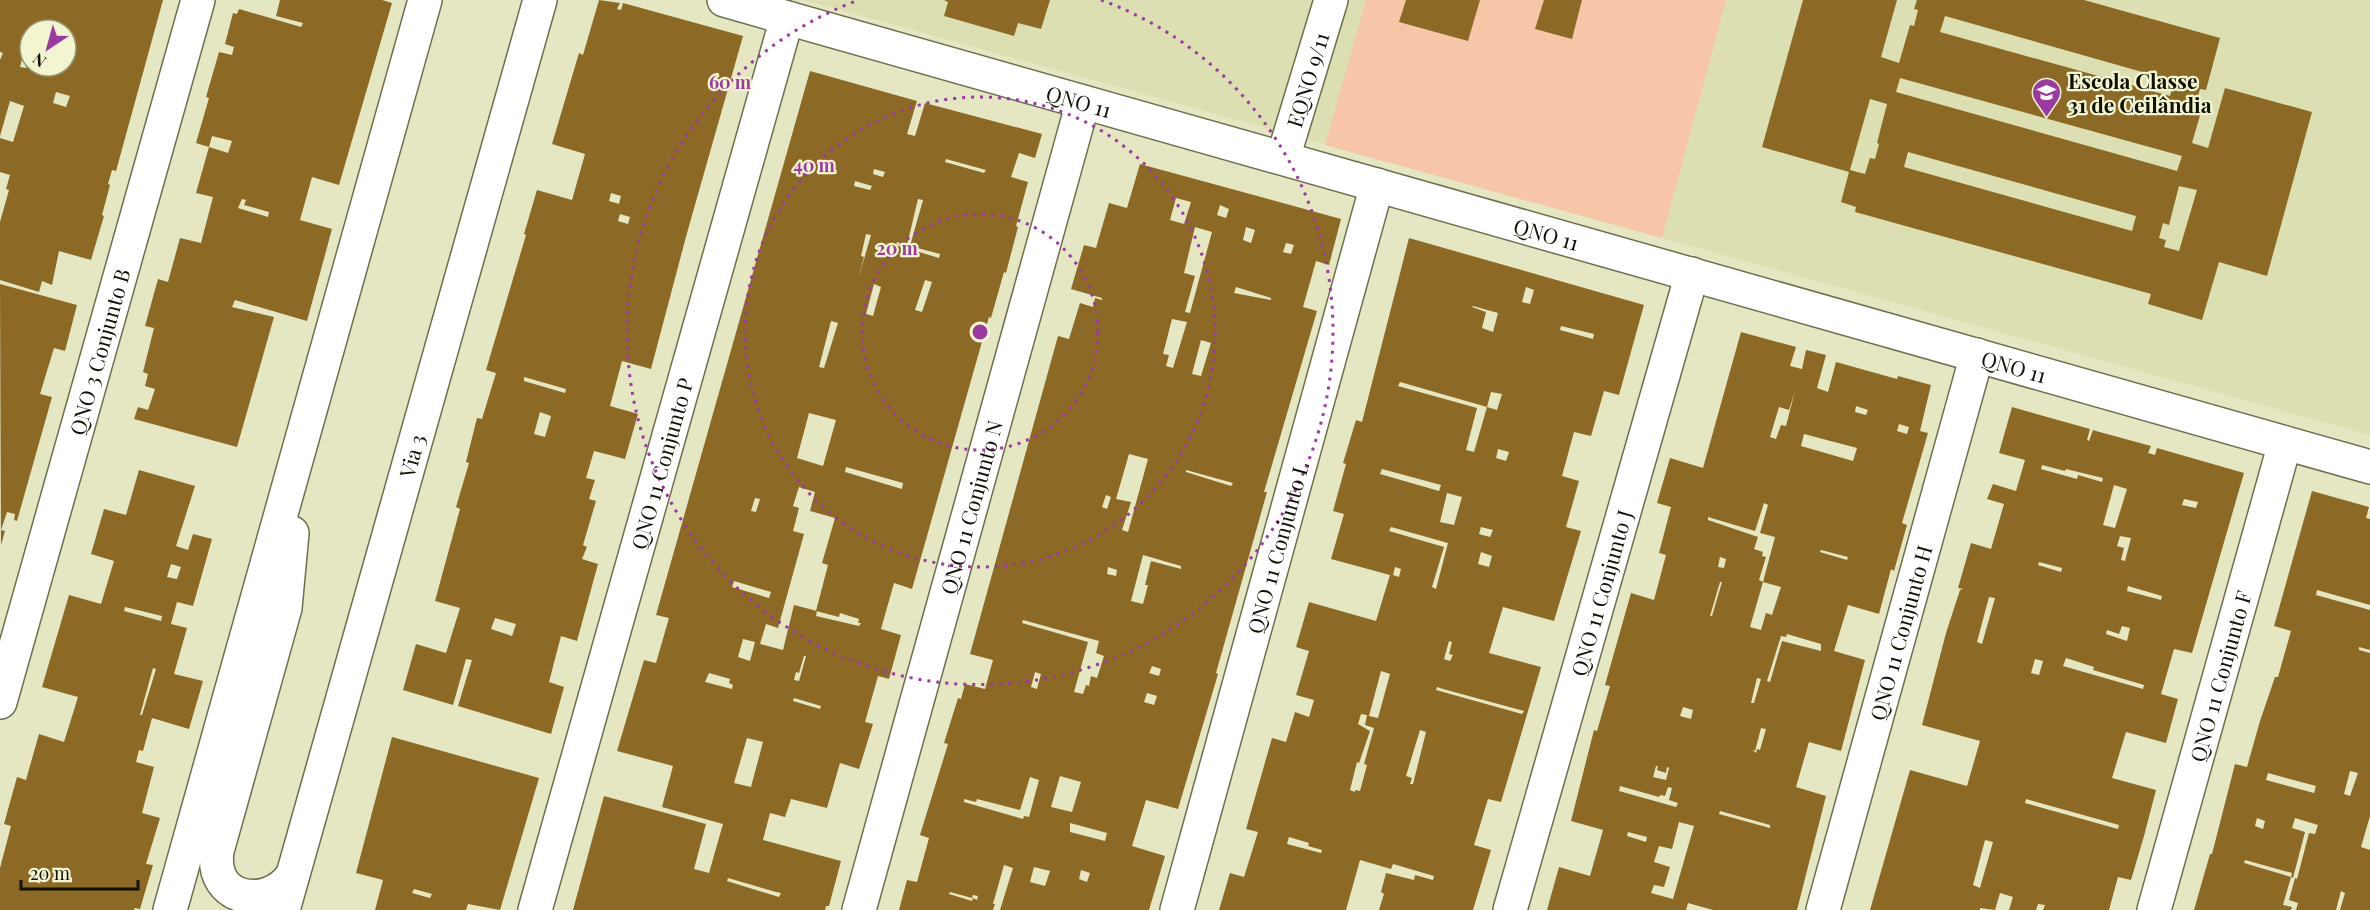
<svg xmlns="http://www.w3.org/2000/svg" width="2370" height="910" viewBox="0 0 2370 910" font-family="'Playfair Display',serif">
<rect width="100%" height="100%" fill="#e5e7c2"/>
<!-- built -->
<polygon fill="#dcdfb2" points="805,0 2370,0 2370,435 1662,238"/>
<!-- green -->
<polygon fill="#f7c6a9" points="1366,0 1726,0 1662,238 1325,145"/>
<!-- building -->
<g fill="#8c6a25" fill-rule="evenodd">
<path d="M0,0H163L116,171L112,170L108,184L110,185L102,215L104,216L91,260L59,251L52,285L42,281L39,292L0,280V222L9,190L6,189L10,175L0,172V138L13,142L24,106L10,101L0,136V60L3,53L0,52ZM30,30H66V66H30L29,56L26,68L20,67L25,48L30,49ZM56,92L70,96L66,107L53,103Z"/>
<path d="M280,0H382L392,3L339,185L312,177L300,220L332,229L307,321L235,300L232,307L274,317L237,447L134,419L138,407L148,410L155,389L145,386L148,374L143,372L154,328L145,326L158,279L168,282L180,238L201,243L213,197L196,193L209,147L228,153L232,141L212,136L209,147L196,143L209,98L206,97L219,52L232,55L234,47L225,44L233,13L237,14L239,9L301,27L303,23L276,16ZM242,199L246,200L244,205L269,212L268,217L238,208Z"/>
<path d="M599,0L620,3L617,9L621,10L623,3L743,36L687,233L651,369L622,361L610,406L638,414L625,459L594,451L586,478L595,480L589,499L596,501L583,545L587,547L582,559L598,564L577,641L561,636L549,682L564,687L551,734L458,706L472,660L466,659L453,705L403,690L416,644L446,653L460,608L435,601L460,509L456,507L469,463L466,462L477,418L482,419L496,373L486,370L526,235L524,234L537,190L572,200L585,154L552,144L579,53L583,55ZM611,193L621,196L619,204L609,201ZM620,214L630,217L628,224L618,221ZM524,377L566,389L565,393L524,381ZM540,412L551,416L545,437L534,434ZM495,618L516,624L512,636L491,629Z"/>
<polygon points="944,0 1050,0 1041,29 1018,23 1014,36 944,16 948,2"/>
<polygon points="1406,0 1480,0 1468,41 1399,22"/>
<polygon points="1544,0 1582,0 1572,39 1535,29"/>
<path d="M1803,0H1897L1881,57L1899,63L1910,25L1914,26L1918,10L1914,9L1917,0H2084L2220,38L2206,90L2200,89L2196,103L2203,105L2192,143L2208,148L2225,88L2312,112L2267,276L2219,262L2202,320L2148,304L2151,294L1855,212L1856,207L1841,202L1849,172L1762,147ZM1945,16L2174,81L2170,96L1940,32ZM1900,78L2182,156L2177,171L1896,92ZM1870,99L1887,104L1877,143L1879,144L1875,159L1870,158L1865,174L1850,170ZM1908,152L2136,216L2132,231L1904,167ZM2179,186L2197,190L2179,251L2164,247L2166,240L2159,238L2163,223L2169,225Z"/>
<path d="M810,71L917,101L907,134L915,136L925,103L1042,134L1035,158L1019,153L1011,177L1028,182L1016,226L1018,227L1006,273L1004,272L991,318L989,317L912,589L894,583L881,629L901,635L889,679L878,676L865,722L873,724L859,769L840,763L827,808L791,799L785,817L770,813L763,840L841,861L829,906H826L825,910H573L604,796L706,824L694,869L709,873L723,824L662,807L673,766L617,751L644,660L656,663L669,618L656,615ZM946,159L986,170L984,173L945,162ZM874,169L885,172L883,177L873,174ZM855,181L872,186L870,190L854,186ZM918,199L923,200L910,246L940,254L939,258L896,245L897,242L907,245ZM866,234L871,235L858,280L864,257L861,256ZM925,280L932,282L922,312L915,310ZM874,284L881,287L873,316L866,314ZM831,321L838,323L824,368L819,367ZM809,413L836,420L823,466L797,458ZM846,467L903,483L902,489L845,472ZM799,487L815,492L810,511L835,518L822,563L828,565L816,611L839,617L840,613L859,619L858,623H861L859,626L816,616L817,611L794,605L783,650L760,644L766,624L778,628L804,534L793,531L799,508L793,506ZM755,498L760,499L756,512L751,511ZM734,581L771,592L769,598L732,587ZM743,639L755,642L750,661L738,657ZM804,656H806L799,681L794,680L796,672L799,673ZM709,673L730,679L729,683L733,685L732,689L705,682ZM794,698L821,706L820,709L793,701ZM747,738L763,742L751,787L734,783ZM728,878L776,892L781,893L779,897L727,881Z"/>
<path d="M1140,164L1341,219L1329,265L1316,261L1303,307L1317,311L1264,492H1267L1216,673L1218,674L1178,809L1146,800L1132,846L1165,856L1149,910H1000L1013,868L1004,865L993,904H995L993,910H899L907,880L917,882L929,838L920,835L948,744L944,743L958,698L961,699L965,684L985,689L993,660L970,654L1058,336L1069,339L1080,303L1093,307L1095,298L1102,300V298L1071,289L1084,245L1096,248L1109,203L1127,208ZM1176,198L1191,202L1184,224L1170,220ZM1220,205L1229,209L1226,218L1217,215ZM1195,227L1212,232L1190,313L1185,312L1195,276L1184,273ZM1246,227L1255,230L1251,243L1243,240ZM1286,243L1294,245L1291,254L1283,252ZM1236,287L1271,298V300L1234,293ZM1172,319L1187,322L1173,368L1166,366L1169,355L1163,354ZM1201,340L1211,343L1201,376L1192,374ZM1129,454L1148,459L1128,532L1122,530L1131,502L1116,499ZM1186,470L1233,483L1231,486L1186,472ZM1106,495L1111,497L1107,509L1102,507ZM1143,555L1181,566V569L1151,561L1145,585H1148L1143,604L1131,601ZM1108,567L1117,570L1116,576L1107,574ZM1023,620L1099,641L1096,653L1104,656L1097,678L1091,676L1089,686L1086,685L1083,694L1074,692L1088,642L1022,623ZM1152,666L1161,669L1159,676L1149,673ZM1035,672L1041,674L1037,689L1031,687ZM1147,693L1157,696L1154,705L1144,702ZM1060,776L1081,782L1072,812L1051,807ZM1030,777L1039,780L1029,817L1024,816L1023,819L964,802V799L976,802L977,799L1020,810ZM1070,823L1107,833L1105,841L1070,832ZM1034,867L1050,871L1045,886L1030,882ZM1081,870L1090,873L1087,882L1079,879ZM950,892L972,898L973,895L978,896L977,900L973,898L972,901L949,894Z"/>
<path d="M1409,238L1644,305L1619,395L1604,391L1591,436L1574,432L1562,476L1579,481L1566,527L1581,531L1554,621L1503,607L1489,653L1541,667L1501,802L1488,799L1474,845L1491,850L1473,910H1379L1384,894L1381,892L1386,873L1414,880L1415,875L1433,880L1434,876L1393,864L1391,869L1360,860L1346,910H1219L1230,873L1244,877L1258,832L1246,829L1272,738L1286,742L1295,712L1309,717L1314,700L1296,695L1309,651L1296,647L1309,602L1376,621L1390,575L1331,559L1344,514L1333,511L1346,464L1343,463L1356,420L1362,422ZM1526,287L1534,290L1530,304L1522,302ZM1473,306L1498,313L1493,332L1482,328L1486,312L1472,307ZM1561,326L1594,334L1593,339L1560,330ZM1400,382L1487,407L1474,452L1466,450L1477,408L1398,386ZM1491,392L1502,394L1497,410L1487,407ZM1498,449L1509,452L1506,461L1496,458ZM1382,469L1441,485L1439,491L1380,474ZM1447,493L1462,497L1454,525L1440,522ZM1391,527L1448,543L1436,589L1432,587L1444,547L1389,531ZM1481,527L1493,530L1490,537L1479,534ZM1481,552L1492,556L1489,567L1478,564ZM1395,567L1401,569L1399,577L1393,575ZM1449,641L1452,642L1449,654L1453,655L1450,661L1444,659ZM1381,671L1390,674L1378,718L1369,716ZM1437,687L1443,689L1524,711L1522,714L1436,690ZM1361,714L1367,715L1365,725L1374,728L1364,764L1367,765L1360,791L1355,790V792L1350,790L1357,762L1359,763L1370,731L1358,724ZM1420,730L1426,732L1413,784H1410L1412,778L1406,776ZM1289,837L1309,843L1308,846L1322,850L1321,853L1287,844Z"/>
<polygon points="0,284 77,305 65,351 54,348 40,394 52,397 17,521 14,520 15,514 7,512 1,530 5,531 1,545"/>
<path d="M1741,332L1796,347L1790,366L1802,369L1806,350L1826,355L1817,388L1828,392L1836,362L1897,379L1898,376L1931,385L1920,431L1928,433L1902,523L1907,525L1894,571L1891,569L1879,614L1848,605L1834,651L1865,660L1841,751L1809,742L1796,787L1826,796L1797,910H1713L1688,903L1686,910H1547L1559,867L1590,876L1603,830L1571,821L1594,730L1597,731L1610,686L1605,685L1631,593L1654,600L1666,555L1659,553L1671,507L1657,503L1670,458L1703,468ZM1795,391L1786,426L1781,425L1776,439L1770,437L1779,407L1789,410ZM1856,406L1868,410L1866,415L1855,412ZM1899,424L1909,427L1907,434L1897,431ZM1804,434L1857,448L1853,461L1801,446ZM1764,503L1768,505L1760,533L1775,537L1763,582L1781,587L1772,615L1766,613L1761,630L1750,627L1763,582L1759,580L1766,557L1762,556L1763,552L1754,549L1758,537L1708,520V517L1755,531ZM1821,550L1848,557L1847,560L1820,552ZM1720,557L1726,559L1724,568L1718,567ZM1720,582H1722L1712,616H1710ZM1787,634L1821,644V651L1782,641L1770,682L1767,681L1781,636L1786,637ZM1757,678L1761,679L1754,703H1751ZM1683,707L1693,710L1691,719L1680,716ZM1761,728L1766,729L1760,750L1757,749L1756,753L1752,750L1755,751ZM1656,766H1658L1657,770L1666,773L1667,767L1669,768L1666,780L1653,777ZM1620,786L1659,797L1660,795L1665,796L1668,787L1672,788L1669,800L1678,803L1676,807L1619,791ZM1720,811L1770,825V828L1719,814ZM1679,822L1694,826L1673,899L1651,893L1654,885L1664,887L1670,867L1654,862L1659,846L1672,849ZM1628,832L1647,837L1646,842L1627,836Z"/>
<path d="M2012,407L2090,429L2087,440L2089,441L2093,430L2096,431L2151,446L2148,453L2155,455L2157,448L2244,473L2192,653L2174,649L2161,694L2178,699L2166,743L2126,732L2112,778L2156,790L2144,836L2131,880L2118,877L2109,910H2043L2045,905L2038,904L2036,910H2009L2013,897L2000,893L1995,910L1980,908V910H1870L1910,770L1967,786L1980,741L1922,725L1946,633L1960,590L1963,589L1958,588L1971,543L1991,549L2004,504L1987,499L1993,484L2016,491L2025,460L1999,453ZM2042,465L2065,471L2066,469L2103,478L2102,482L2078,475L2077,479L2041,469ZM2114,485L2127,489L2115,528L2103,525ZM2184,499L2198,502L2196,508L2182,505ZM2120,536L2131,538L2125,561L2121,560L2124,548L2117,546ZM2039,562L2062,568L2061,572L2038,565ZM2128,586L2162,596L2161,600L2127,591ZM1989,597L1995,598L1982,644L1977,642ZM2122,626L2130,628L2127,641L2106,634L2107,630L2119,634ZM2066,658L2094,667L2093,670L2144,685L2143,689L2063,666ZM2035,659L2043,661L2039,675L2031,673ZM2026,799L2119,825L2118,829L2025,803ZM1985,840L1993,842L1980,888L1973,885Z"/>
<path d="M139,470L195,486L176,546L188,550L193,534L212,539L193,606L177,602L171,624L187,628L174,674L203,681L189,729L152,718L143,751L139,750L136,762L154,767L142,813L160,818L146,864L153,865L140,909L135,908L134,910H0V868L11,826L4,824L17,777L26,780L39,734L64,742L78,697L42,687L69,595L101,604L114,561L91,554L104,509L126,515ZM171,564L181,567L177,579L167,577ZM125,607L162,616L161,621L124,611ZM153,668L156,669L142,715H140Z"/>
<path d="M2312,491L2369,507L2366,518L2370,519V605L2317,590L2316,595L2370,610V650L2359,647V650L2370,653V816L2361,847L2370,850V910H2340L2345,893L2341,891L2336,910H2296L2298,903L2289,900L2295,878L2297,879L2309,833L2315,834L2318,825L2295,818L2292,828L2305,832L2293,878L2291,877L2292,873L2245,860L2244,863L2291,877L2283,905L2292,907L2291,910H2194L2210,854H2212L2235,764L2247,767L2260,721L2275,677H2278L2291,631L2274,626ZM2350,771L2358,773L2350,796L2344,794ZM2268,773L2316,786L2314,793L2266,780ZM2257,818L2265,821L2263,829L2255,826Z"/>
<path d="M392,737L539,778L500,910L468,904L466,910H375L383,880L356,873ZM414,889L432,894L430,898L412,893Z"/>
</g>
<g fill="none" stroke-linecap="round" stroke-linejoin="round">
<defs>
<g id="minor">
<path id="s1" d="M724,0L2370,467"/>
<path id="s2" d="M1283,158L1331,0"/>
<path id="s3" d="M0,702L198,0"/>
<path id="s4" d="M535,910L787,18"/>
<path id="s5" d="M859,910L1083,102"/>
<path id="s6" d="M1177,910L1377,185"/>
<path id="s7" d="M1510,910L1692,274"/>
<path id="s8" d="M1823,910L1977,355"/>
<path id="s9" d="M2154,910L2285,443"/>
</g>
<g id="secondary">
<path d="M292,533L285,608L217,851C210,902 268,910 292,876"/>
<polyline points="170,910 425,0"/>
<path id="s10" d="M283,910L540,0"/>
</g>
</defs>
<!-- minor casing -->
<use href="#minor" stroke="#6d6f4e" stroke-width="36"/>
<!-- secondary casing -->
<use href="#secondary" stroke="#6d6f4e" stroke-width="36"/>
<!-- minor -->
<use href="#minor" stroke="#fff" stroke-width="33"/>
<!-- secondary -->
<use href="#secondary" stroke="#fff" stroke-width="33"/>
</g>
<!-- distance rings -->
<g fill="none" stroke="#9b3aa1" stroke-width="3" stroke-dasharray="3 6">
<circle cx="980" cy="332" r="118"/>
<circle cx="980" cy="332" r="235"/>
<path d="M1101 0A353 353 0 1 1 859 0"/>
</g>
<!-- icons -->
<defs>
<symbol id="school-pin" viewBox="-11 -11 22 30"><path d="M0 17L-7.5 6A9.5 9.5 0 1 1 7.5 6Z" fill="#9b3aa1" stroke="#f2f5cf"/><path d="M0-5L7-2L0 1L-7-2ZM-4 1L0 2.5L4 1V4Q0 6-4 4Z" fill="#fff"/></symbol>
</defs>
<g fill-rule="evenodd">
<use href="#school-pin" x="2030" y="76" width="33" height="45"/>
</g>
<g text-anchor="middle" dominant-baseline="central" stroke-width="4.5" stroke-linejoin="round" paint-order="stroke">
<!-- street labels -->
<g font-size="21" fill="#111105" stroke="#f2f5cf">
<text stroke="none"><textPath href="#s2" startOffset="82">EQNO 9/11</textPath></text>
<text stroke="none"><textPath href="#s1" startOffset="369">QNO 11</textPath></text>
<text stroke="none"><textPath href="#s1" startOffset="855">QNO 11</textPath></text>
<text stroke="none"><textPath href="#s3" startOffset="364">QNO 3 Conjunto B</textPath></text>
<text stroke="none"><textPath href="#s1" startOffset="1341">QNO 11</textPath></text>
<text stroke="none"><textPath href="#s10" startOffset="472">Via 3</textPath></text>
<text stroke="none"><textPath href="#s4" startOffset="464">QNO 11 Conjunto P</textPath></text>
<text stroke="none"><textPath href="#s5" startOffset="418">QNO 11 Conjunto N</textPath></text>
<text stroke="none"><textPath href="#s6" startOffset="376">QNO 11 Conjunto L</textPath></text>
<text stroke="none"><textPath href="#s7" startOffset="330">QNO 11 Conjunto J</textPath></text>
<text stroke="none"><textPath href="#s8" startOffset="288">QNO 11 Conjunto H</textPath></text>
<text stroke="none"><textPath href="#s9" startOffset="243">QNO 11 Conjunto F</textPath></text>
</g>
<!-- poi labels -->
<g font-size="21" font-weight="bold" fill="#111105" stroke="#f2f5cf" text-anchor="start">
<text x="2068" y="80">Escola Classe<tspan x="2068" dy="24">31 de Ceilândia</tspan></text>
</g>
</g>
<circle cx="980" cy="332" r="9" fill="#9b3aa1" stroke="#f2f5cf" stroke-width="3"/>
<g font-size="18" text-anchor="middle" font-weight="bold" fill="#9b3aa1" stroke="#f2f5cf" stroke-width="4.5" stroke-linejoin="round" paint-order="stroke">
<text x="730" y="89">60 m</text>
<text x="814" y="172">40 m</text>
<text x="897" y="255">20 m</text>
</g>
<!-- north arrow -->
<g transform="translate(48 48) rotate(216)"><circle r="28" fill="#f2f5cf" stroke="#989a7e" stroke-width="1.5"/>
<path d="M0-4.5L10 22L0 15L-10 22Z" fill="#9b3aa1"/>
<text y="-9" font-size="16" font-weight="bold" text-anchor="middle" fill="#111105">N</text>
</g>
<!-- scale -->
<path d="M21 880v9h117v-9" fill="none" stroke="#111105" stroke-width="3"/>
<text x="30" y="880" font-size="18" fill="#111105" stroke="#f2f5cf" stroke-width="4.5" paint-order="stroke">20 m</text>
</svg>
